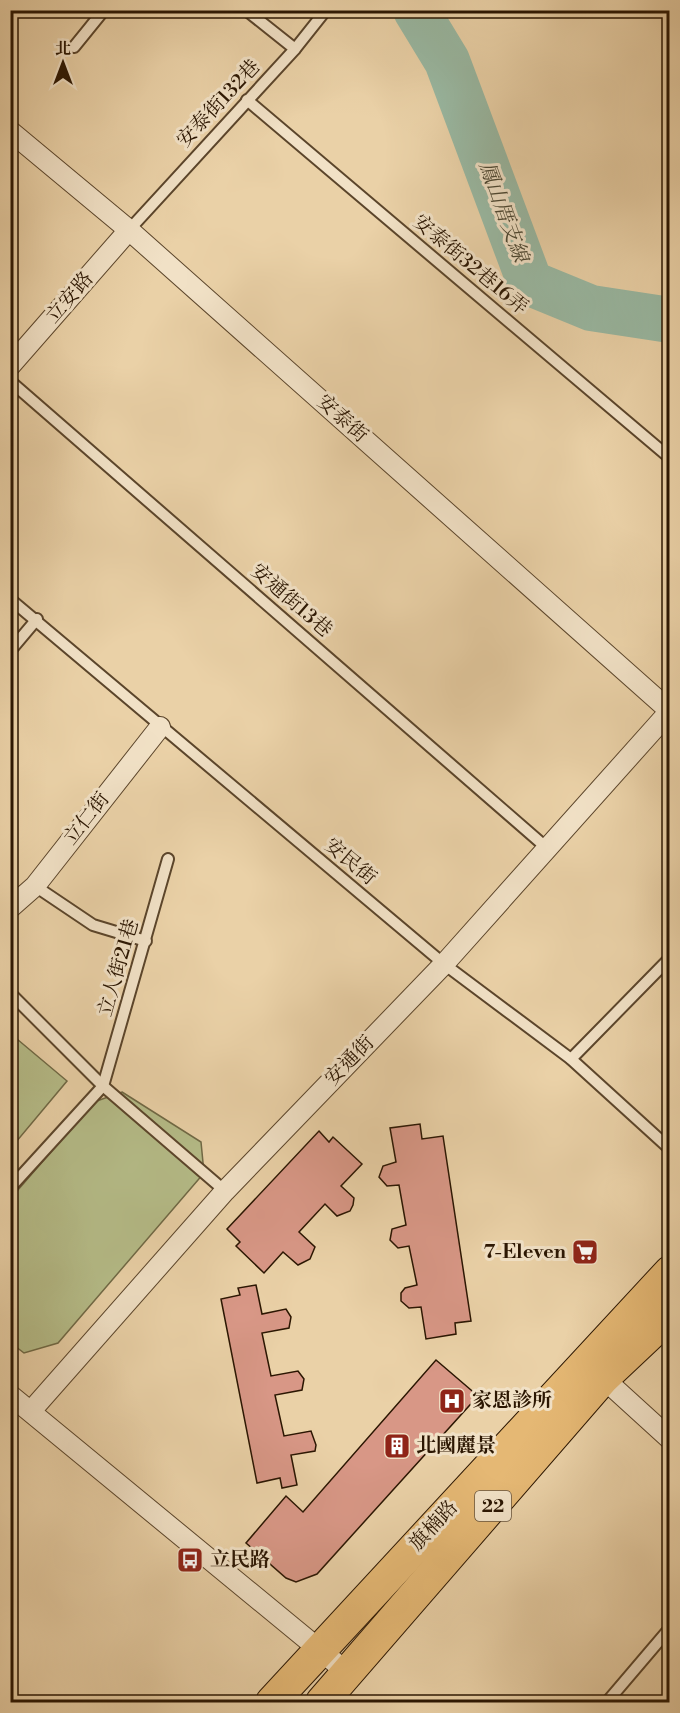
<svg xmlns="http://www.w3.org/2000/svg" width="680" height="1713" viewBox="0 0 680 1713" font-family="'Libre Bodoni','Noto Serif TC',serif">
<rect width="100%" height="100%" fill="#ead1a7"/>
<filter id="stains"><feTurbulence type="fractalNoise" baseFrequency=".00333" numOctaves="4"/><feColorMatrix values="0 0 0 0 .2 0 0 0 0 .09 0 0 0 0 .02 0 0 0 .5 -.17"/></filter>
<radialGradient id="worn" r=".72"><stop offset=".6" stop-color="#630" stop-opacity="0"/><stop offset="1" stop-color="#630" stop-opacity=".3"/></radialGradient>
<!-- green -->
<g fill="#b5bc88" stroke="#706945" stroke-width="1.5">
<polygon points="11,1034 67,1081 11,1148"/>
<polygon points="122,1092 201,1142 204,1173 58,1343 24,1353 11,1343 11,1198 94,1102"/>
</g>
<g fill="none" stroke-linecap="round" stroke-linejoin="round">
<!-- river -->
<polyline stroke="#99b8a2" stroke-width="46" points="416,10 447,61 530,283 591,308 670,320"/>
</g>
<!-- building -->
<g fill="#d89786" stroke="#2b1602" stroke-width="1.5">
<polygon points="420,1124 422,1139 443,1136 471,1321 455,1323 456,1334 426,1339 421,1307 409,1308 401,1301 401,1293 405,1288 417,1285 409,1246 398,1248 390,1240 392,1229 406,1225 399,1185 387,1186 379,1177 383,1166 396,1162 390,1128"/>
<polygon points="319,1131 329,1142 333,1137 362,1164 341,1186 354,1198 353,1205 350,1211 337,1216 325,1204 299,1232 315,1247 310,1259 298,1265 283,1252 264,1273 236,1246 240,1242 227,1229"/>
<polygon points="256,1285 262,1314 286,1309 291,1317 289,1328 262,1333 271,1376 298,1371 304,1379 302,1390 275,1395 284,1436 311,1431 316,1445 315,1451 291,1455 297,1485 282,1488 280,1478 257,1483 221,1299 240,1295 238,1288"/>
<polygon points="436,1360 478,1396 317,1574 296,1582 286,1578 246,1543 286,1496 303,1512"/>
</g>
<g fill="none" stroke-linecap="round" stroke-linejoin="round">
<defs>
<g id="service">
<polyline points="246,10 295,49"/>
<polyline points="74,47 104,10"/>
<polyline points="247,100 670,458"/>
<polyline points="129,230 295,49 326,10"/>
<polyline points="10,381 548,849"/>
<polyline points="10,599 444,964 571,1059 670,1149"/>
<polyline points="10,651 37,619"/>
<polyline points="35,886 93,925 146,941"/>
<polyline points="10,993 103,1086 225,1191"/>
<polyline points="571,1059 670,958"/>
<polyline points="10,1188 103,1086 168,859"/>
<polyline points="607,1702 670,1628"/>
</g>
<g id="minor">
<polyline points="10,131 129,230 670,711"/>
<polyline points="10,366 129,230"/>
<polyline points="10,908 35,886 160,727"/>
<polyline points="603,1378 670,1439"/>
<polyline points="10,1395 349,1674"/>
<polyline points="31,1411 225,1191 444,964 670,711"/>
</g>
<g id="primary">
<polyline points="272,1702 670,1272"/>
<polyline points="322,1702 603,1378 670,1315"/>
</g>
</defs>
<!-- service casing -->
<use href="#service" stroke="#5b452b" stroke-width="14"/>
<!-- minor casing -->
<use href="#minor" stroke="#5b452b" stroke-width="22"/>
<!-- primary casing -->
<use href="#primary" stroke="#2b1602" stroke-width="34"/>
<!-- service -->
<use href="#service" stroke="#f1e1c6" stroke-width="10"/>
<!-- minor -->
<use href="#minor" stroke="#f1e1c6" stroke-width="20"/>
<!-- primary -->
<use href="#primary" stroke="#e5b874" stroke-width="32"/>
</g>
<!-- icons -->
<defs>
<symbol id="supermarket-square" viewBox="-11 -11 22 22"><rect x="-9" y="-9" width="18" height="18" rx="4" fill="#8f2418" stroke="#f1e1c6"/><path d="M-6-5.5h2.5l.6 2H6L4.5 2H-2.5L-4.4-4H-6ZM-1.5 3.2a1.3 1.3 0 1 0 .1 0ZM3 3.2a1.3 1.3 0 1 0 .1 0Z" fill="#fff"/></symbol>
<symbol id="hospital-square" viewBox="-11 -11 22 22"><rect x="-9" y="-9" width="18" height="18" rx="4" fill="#8f2418" stroke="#f1e1c6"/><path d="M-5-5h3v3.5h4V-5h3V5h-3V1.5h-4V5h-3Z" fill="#fff"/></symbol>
<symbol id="building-square" viewBox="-11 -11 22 22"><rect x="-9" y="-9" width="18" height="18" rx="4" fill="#8f2418" stroke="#f1e1c6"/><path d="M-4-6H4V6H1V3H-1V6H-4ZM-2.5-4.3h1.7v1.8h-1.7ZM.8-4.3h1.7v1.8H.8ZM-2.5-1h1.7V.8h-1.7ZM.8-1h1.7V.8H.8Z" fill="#fff"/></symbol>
<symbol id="bus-square" viewBox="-11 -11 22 22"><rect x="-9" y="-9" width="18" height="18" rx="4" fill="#8f2418" stroke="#f1e1c6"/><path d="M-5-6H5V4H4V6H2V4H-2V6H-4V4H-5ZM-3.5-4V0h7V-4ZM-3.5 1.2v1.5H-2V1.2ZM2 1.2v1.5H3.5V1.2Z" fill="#fff"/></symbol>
</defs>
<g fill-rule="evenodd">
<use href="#supermarket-square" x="570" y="1237" width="30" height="30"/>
<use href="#hospital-square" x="437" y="1386" width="30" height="30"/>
<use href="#building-square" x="382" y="1431" width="30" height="30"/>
<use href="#bus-square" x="175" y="1545" width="30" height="30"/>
</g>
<g text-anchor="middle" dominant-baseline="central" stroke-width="6" stroke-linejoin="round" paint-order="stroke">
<!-- shield labels -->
<rect fill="#f1e1c6" stroke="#66533d" stroke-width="1.5" x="475" y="1491" width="36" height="30" rx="4.5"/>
<g font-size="18" font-weight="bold" fill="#2b1602">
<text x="493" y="1506">22</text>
</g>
<!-- street labels -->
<g font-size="20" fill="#2b1602" stroke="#f1e1c6">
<text transform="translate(219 104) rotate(-47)">安泰街132巷</text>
<text transform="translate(470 265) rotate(40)">安泰街32巷16弄</text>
<text transform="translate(70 298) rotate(-49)">立安路</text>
<text transform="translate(342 419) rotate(42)">安泰街</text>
<text transform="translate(291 601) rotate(41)">安通街13巷</text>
<text transform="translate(87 819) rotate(-52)">立仁街</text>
<text transform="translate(350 862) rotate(40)">安民街</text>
<text transform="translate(119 968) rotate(-74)">立人街21巷</text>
<text transform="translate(350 1061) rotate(-46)">安通街</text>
<text transform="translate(434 1526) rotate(-47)">旗楠路</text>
</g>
<!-- poi labels -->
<g font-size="20" font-weight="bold" fill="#2b1602" stroke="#f1e1c6" text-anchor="start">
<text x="566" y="1252" text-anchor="end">7-Eleven</text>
<text x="472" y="1401">家恩診所</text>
<text x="416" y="1446">北國麗景</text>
<text x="210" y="1560">立民路</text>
</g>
<!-- water labels -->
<g font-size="21" font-style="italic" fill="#4c4732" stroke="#f1e1c6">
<text transform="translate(503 212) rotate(70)">鳳山厝支線</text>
</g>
</g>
<!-- margin -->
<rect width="680" height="1713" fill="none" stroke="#ead1a7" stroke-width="36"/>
<rect x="12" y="12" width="656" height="1689" fill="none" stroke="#2b1602" stroke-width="3"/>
<rect x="18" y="18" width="644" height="1677" fill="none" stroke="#2b1602" stroke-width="1.5"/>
<!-- north arrow -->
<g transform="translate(63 63)" stroke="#f1e1c6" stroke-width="4.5" paint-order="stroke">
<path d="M0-4.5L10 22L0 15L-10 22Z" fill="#2b1602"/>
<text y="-9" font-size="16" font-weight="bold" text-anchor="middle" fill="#2b1602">北</text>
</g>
<rect width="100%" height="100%" filter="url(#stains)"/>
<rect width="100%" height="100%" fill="url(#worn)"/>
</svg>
